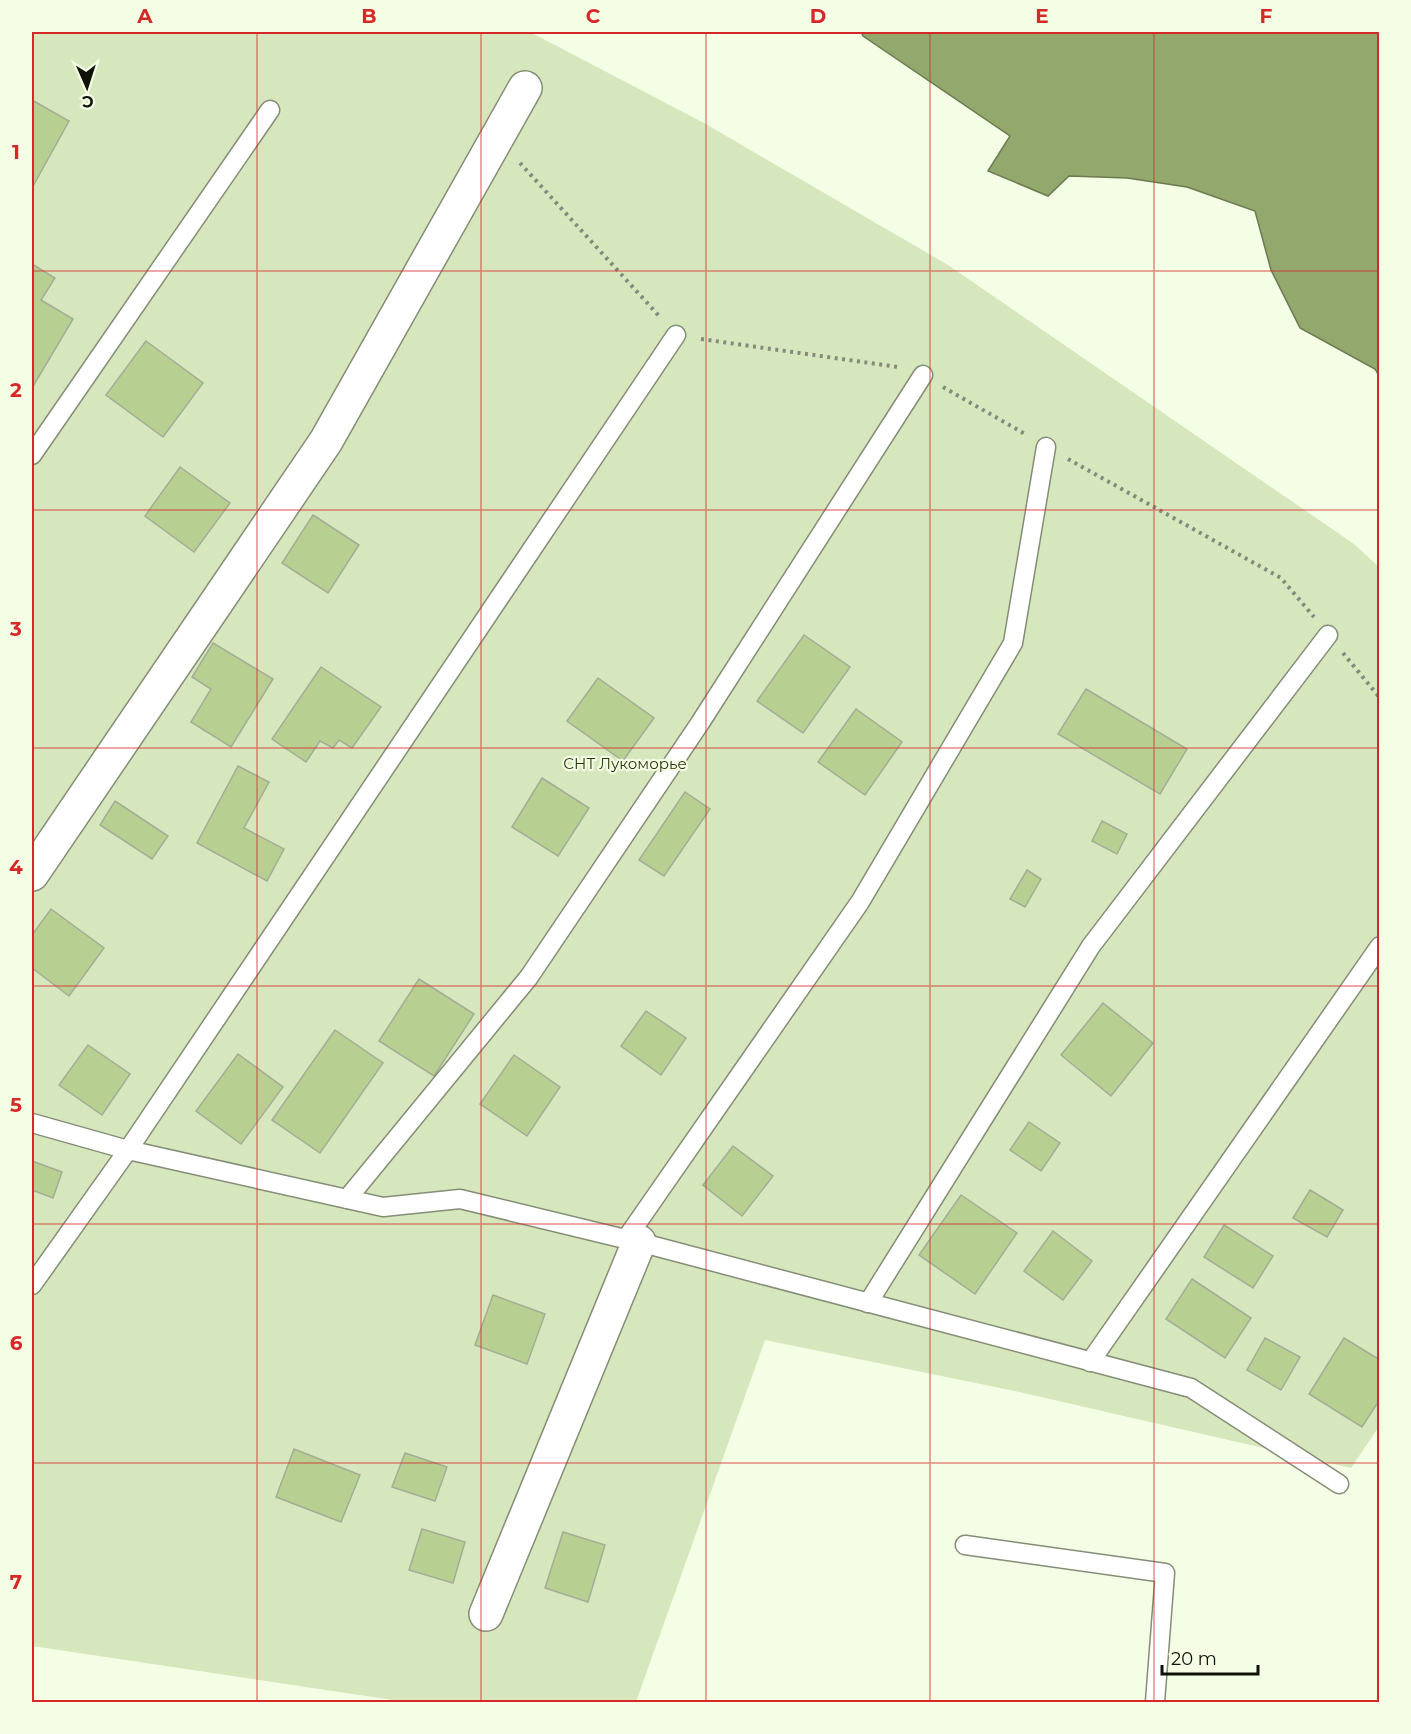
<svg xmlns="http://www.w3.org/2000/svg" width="1411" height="1734" viewBox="0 0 1411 1734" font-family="Montserrat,sans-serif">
<rect width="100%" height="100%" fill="#f4fee5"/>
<!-- green -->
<polygon fill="#d6e7bd" points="32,32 530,32 704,123 948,265 1354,544 1379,567 1380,1425 1351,1468 1010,1390 765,1340 636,1702 406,1702 32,1646"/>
<!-- water -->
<polygon fill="#92a86d" stroke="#6b7b4f" stroke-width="1.5" points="861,32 1379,32 1379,376 1375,369 1300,328 1271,270 1255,211 1187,187 1127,178 1069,176 1048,196 988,171 1010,136 863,36"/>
<!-- building -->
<g fill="#b8cf92" stroke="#a3ad95" stroke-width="1.5">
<polygon points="32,100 69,121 32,188"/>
<polygon points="32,264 55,278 41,300 73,319 32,388"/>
<polygon points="146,341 203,383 163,437 106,395"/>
<polygon points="180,467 230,503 194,552 145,516"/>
<polygon points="313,515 359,545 328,593 282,563"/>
<polygon points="804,635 850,667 803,733 757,701"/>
<polygon points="213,643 273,679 231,747 191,722 211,689 192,677"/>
<polygon points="321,667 381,707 352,748 339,740 333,748 320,741 306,762 272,739"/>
<polygon points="598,678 654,718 623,761 567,721"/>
<polygon points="1086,689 1187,749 1160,794 1058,734"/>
<polygon points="856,709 902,742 865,795 818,762"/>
<polygon points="238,766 269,782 244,828 284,849 267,881 197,843"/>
<polygon points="542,778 589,808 558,856 512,827"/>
<polygon points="685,792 710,809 664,876 639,860"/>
<polygon points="115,801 168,836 152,859 100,825"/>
<polygon points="1102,821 1127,834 1117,854 1092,841"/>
<polygon points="1027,870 1041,879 1025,907 1010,899"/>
<polygon points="51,909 104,948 69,996 32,968 32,935"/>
<polygon points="419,979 474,1014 434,1076 379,1041"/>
<polygon points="1103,1003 1153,1043 1111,1096 1061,1055"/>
<polygon points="646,1011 686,1038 661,1075 621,1046"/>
<polygon points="335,1030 383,1063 320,1153 272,1120"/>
<polygon points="88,1045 130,1074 102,1115 59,1085"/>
<polygon points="238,1054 283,1087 241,1144 196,1111"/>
<polygon points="514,1055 560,1087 527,1136 480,1104"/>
<polygon points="1029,1122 1060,1143 1041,1171 1010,1150"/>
<polygon points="733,1146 773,1176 742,1216 703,1185"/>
<polygon points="32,1161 62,1172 53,1198 32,1190"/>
<polygon points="1310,1190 1343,1210 1327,1237 1293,1218"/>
<polygon points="961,1195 1017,1233 975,1294 919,1255"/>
<polygon points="1224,1225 1273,1256 1253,1288 1204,1257"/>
<polygon points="1053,1231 1092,1261 1063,1300 1024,1271"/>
<polygon points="1192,1279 1251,1318 1225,1358 1166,1319"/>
<polygon points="493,1295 545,1314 527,1364 475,1345"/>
<polygon points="1265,1338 1300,1357 1281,1390 1247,1370"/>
<polygon points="1344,1338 1380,1360 1380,1399 1362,1427 1309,1394"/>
<polygon points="294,1449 360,1475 341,1522 276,1497"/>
<polygon points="405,1453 447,1467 435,1501 392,1487"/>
<polygon points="422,1529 465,1542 453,1583 409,1570"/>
<polygon points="563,1532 605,1545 588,1602 545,1588"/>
</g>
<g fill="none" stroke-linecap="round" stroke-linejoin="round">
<defs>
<g id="lane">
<polyline points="32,455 270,110"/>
<polyline points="32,1123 128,1150 676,335"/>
<polyline points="347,1199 529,977 700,723 923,375"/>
<polyline points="626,1239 860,902 1013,643 1046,447"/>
<polyline points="32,1285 128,1150 383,1207 460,1199 654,1246 1191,1388 1339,1484"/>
<polyline points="868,1303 1091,946 1328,635"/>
<polyline points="1090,1362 1380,946"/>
<polyline points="965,1545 1165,1573 1155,1702"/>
</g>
<g id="street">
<polyline points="32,874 326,441 525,88"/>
<polyline points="486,1614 639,1242"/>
</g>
</defs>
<!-- lane casing -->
<use href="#lane" stroke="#848d76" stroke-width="21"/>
<!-- street casing -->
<use href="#street" stroke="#848d76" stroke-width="36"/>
<!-- path -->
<g stroke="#848b7a" stroke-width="4" stroke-dasharray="3 4.5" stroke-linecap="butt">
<polyline points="520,163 660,317"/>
<polyline points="701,339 898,367"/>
<polyline points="943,387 1025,434"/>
<polyline points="1068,459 1281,578 1314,617"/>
<polyline points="1343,653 1380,698"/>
</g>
<!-- lane -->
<use href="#lane" stroke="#fff" stroke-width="18"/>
<!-- street -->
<use href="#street" stroke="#fff" stroke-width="33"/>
</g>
<!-- grid -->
<path fill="none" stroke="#d62828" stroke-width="1.5" stroke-opacity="0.55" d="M257,32V1702M481,32V1702M706,32V1702M930,32V1702M1154,32V1702M32,271H1380M32,510H1380M32,748H1380M32,986H1380M32,1224H1380M32,1463H1380"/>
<g text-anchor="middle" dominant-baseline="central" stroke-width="4.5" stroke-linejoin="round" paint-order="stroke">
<!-- park labels -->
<g font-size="15" fill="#273507" stroke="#f4fee5">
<text x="625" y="763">СНТ Лукоморье</text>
</g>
</g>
<!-- border -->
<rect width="1411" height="1734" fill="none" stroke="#f4fee5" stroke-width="66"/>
<!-- north arrow -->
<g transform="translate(87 87) rotate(177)" stroke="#f4fee5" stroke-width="4.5" paint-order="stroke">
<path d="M0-4.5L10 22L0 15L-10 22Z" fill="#0f1209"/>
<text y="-9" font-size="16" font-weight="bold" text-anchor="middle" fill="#0f1209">С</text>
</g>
<!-- scale -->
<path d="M1162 1665v9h96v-9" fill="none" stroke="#0f1209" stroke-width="3"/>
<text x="1171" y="1665" font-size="18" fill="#0f1209" stroke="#f4fee5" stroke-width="4.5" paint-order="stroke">20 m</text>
<rect x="33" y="33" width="1345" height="1668" fill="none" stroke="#d62828" stroke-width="2"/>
<g font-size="20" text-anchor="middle" font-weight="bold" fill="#d62828">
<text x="145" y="23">A</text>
<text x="369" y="23">B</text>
<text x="593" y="23">C</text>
<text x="818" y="23">D</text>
<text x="1042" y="23">E</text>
<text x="1266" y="23">F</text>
<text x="16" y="159">1</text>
<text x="16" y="397">2</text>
<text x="16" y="636">3</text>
<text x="16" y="874">4</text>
<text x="16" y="1112">5</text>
<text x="16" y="1350">6</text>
<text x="16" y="1589">7</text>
</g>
</svg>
